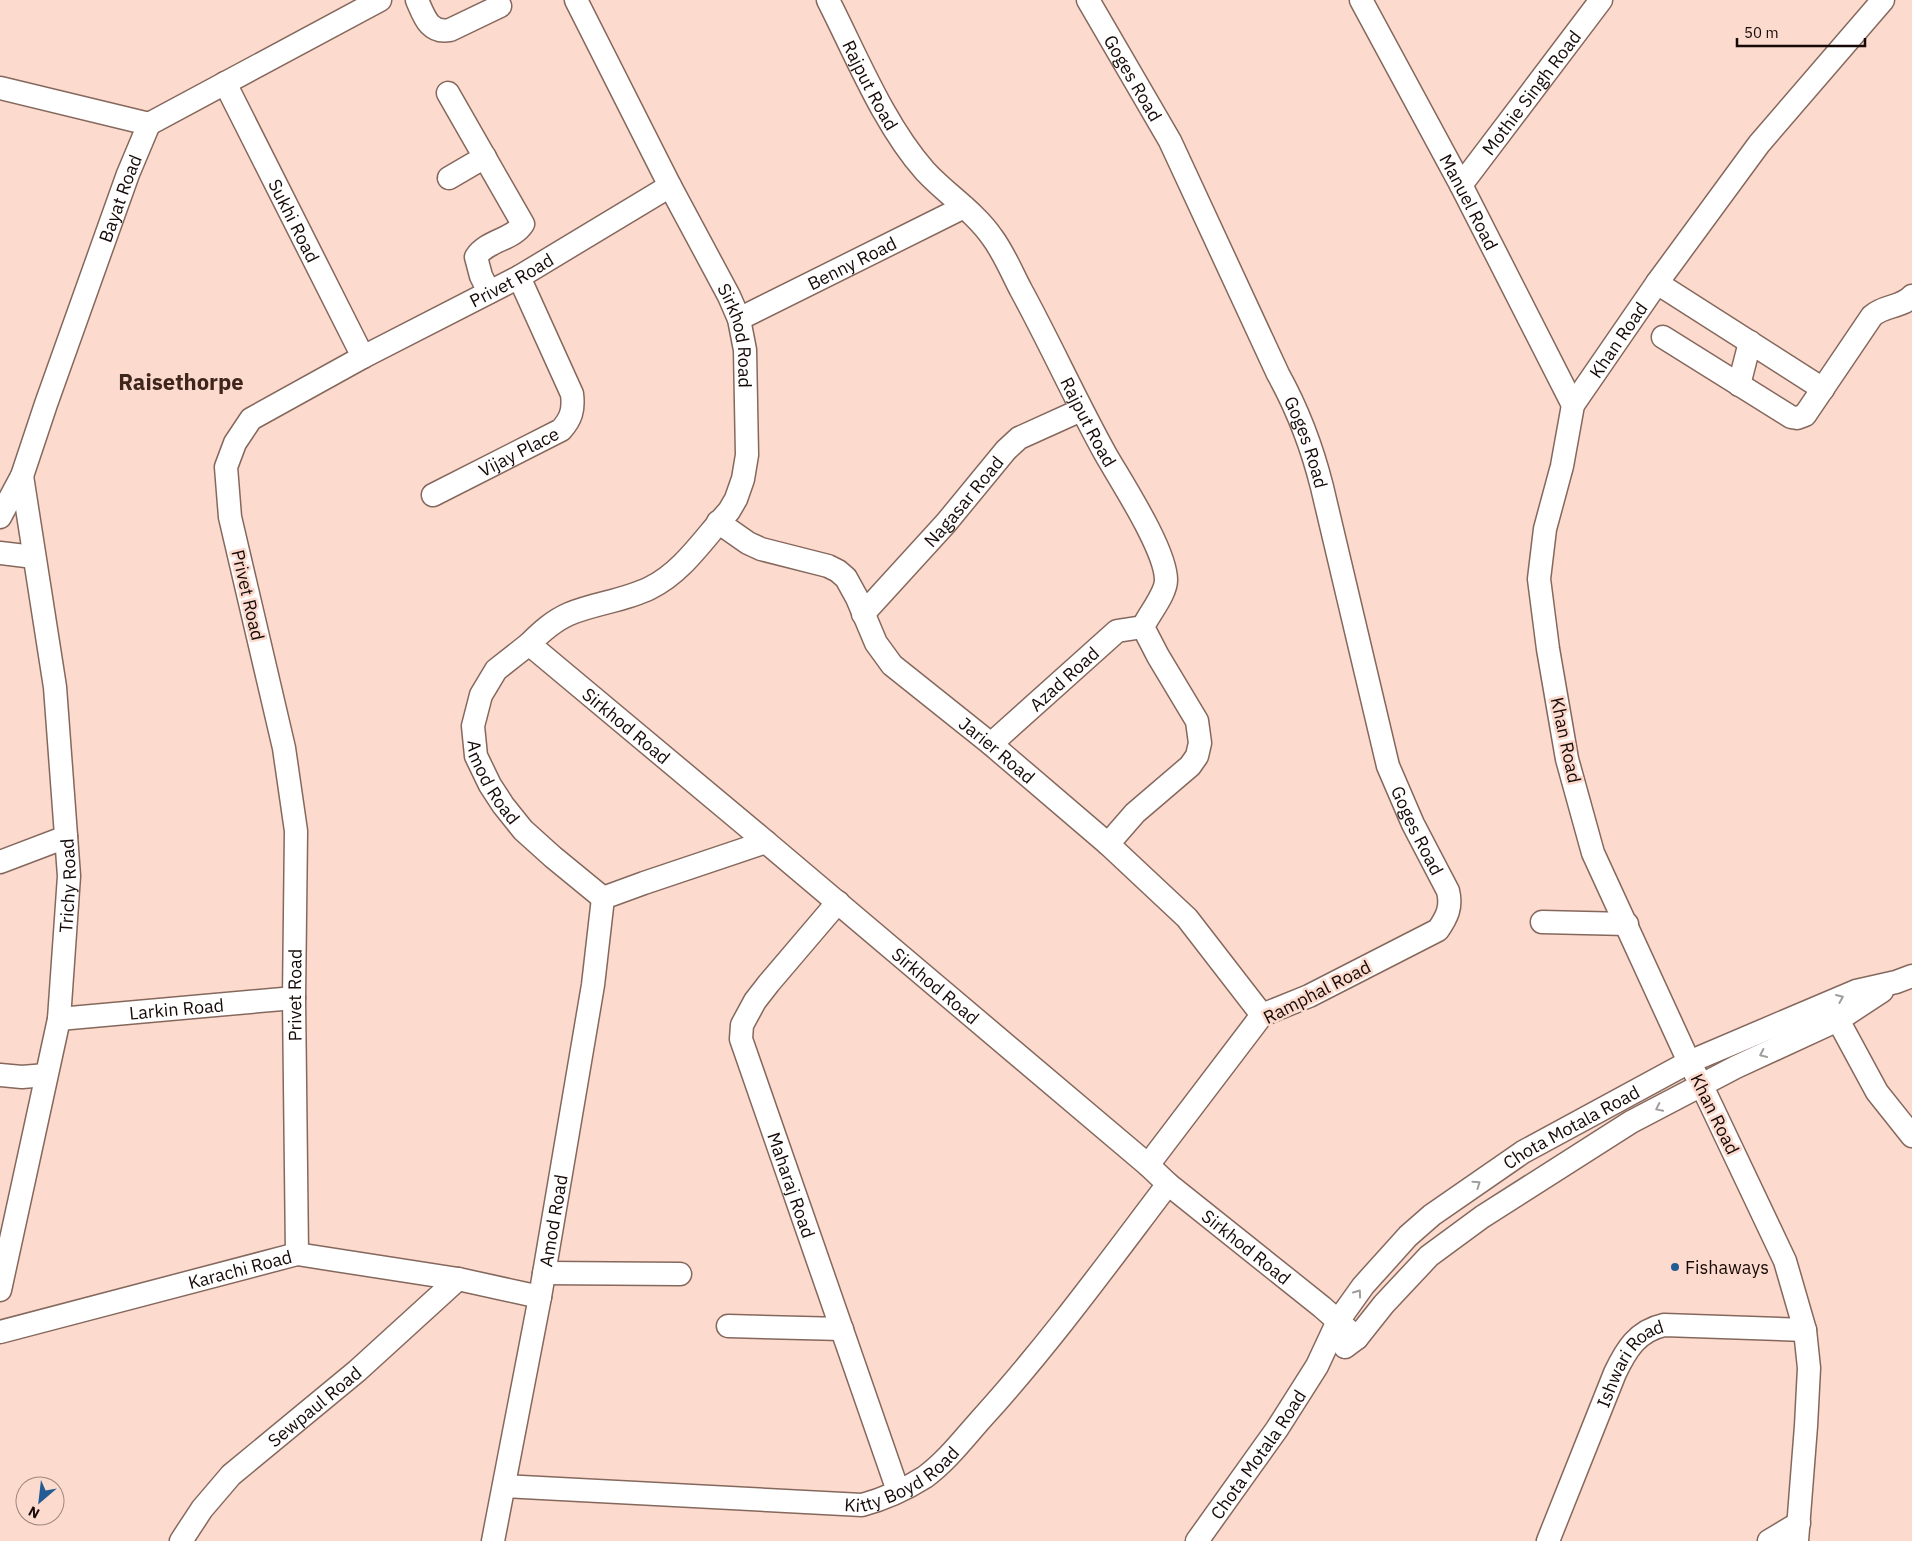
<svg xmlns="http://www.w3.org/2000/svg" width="1912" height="1541" viewBox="0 0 1912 1541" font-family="'IBM Plex Sans',sans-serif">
<rect width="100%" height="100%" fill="#fcdacd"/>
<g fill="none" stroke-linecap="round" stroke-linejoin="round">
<defs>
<g id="minor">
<path d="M417,0C424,16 429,34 450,30L500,6"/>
<path id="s1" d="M576,0L670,186L729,296L739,319L745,350L747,455L743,479L736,499L729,511C704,538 683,572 650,588C624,601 595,603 569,614C553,621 541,632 529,644L766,842L1148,1165L1168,1184L1322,1307L1357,1338"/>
<path id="s2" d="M828,0C856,55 884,125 925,171C946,194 974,211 992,237C1004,253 1012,273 1021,290C1051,345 1076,401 1106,455C1122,483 1166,550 1166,580C1166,594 1149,614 1143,627L1158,656L1197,721L1200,743L1197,756L1190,766L1135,813L1108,844"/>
<path id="s3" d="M1088,0L1170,141L1278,374C1298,410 1312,447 1322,487L1388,766L1413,824L1448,891C1452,907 1447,917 1438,930L1309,996L1262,1015L1148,1165"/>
<path id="s4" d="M1361,0L1461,185L1573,405"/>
<path id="s5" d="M225,83L363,357"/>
<polyline points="0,88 149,124"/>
<path d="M448,93L523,224C513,240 487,240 476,257L481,276L489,292"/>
<polyline points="449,178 485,157"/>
<path id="s6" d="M1461,185L1601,0"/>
<polyline points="1657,283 1823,389"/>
<path id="s7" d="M739,319L964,207"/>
<path d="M1663,337L1791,417L1797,418L1805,415L1872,316C1884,305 1901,308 1912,296"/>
<polyline points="1739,385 1750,342"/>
<path id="s8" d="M433,495L561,430C571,419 574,410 572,394L519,277"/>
<path id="s9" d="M0,517L22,476L46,404L128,174L149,124L380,0"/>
<path id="s10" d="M718,522L748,543L761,549L828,566L838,571L846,578L857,598L876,643L892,665L991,744L1108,844L1187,918L1262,1015"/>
<polyline points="0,553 34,557"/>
<path id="s11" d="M863,614L946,523L1006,450L1019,438L1081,410"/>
<path id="s12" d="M529,644L496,670L481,695L473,726L476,756L490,785L503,805L523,830L553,857L603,898"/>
<path id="s13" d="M991,744L1117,631L1143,627"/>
<polyline points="0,862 66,837"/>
<path id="s14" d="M838,902L769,983L755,1001L742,1025L741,1039L898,1491"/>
<polyline points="1542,922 1627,924"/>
<path id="s15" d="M59,1019L294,998"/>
<polyline points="1838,1020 1877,1092 1912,1136"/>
<polyline points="0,1075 22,1077 46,1075"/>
<path id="s16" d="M297,1254L294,998L296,831L284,748L230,517L226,467L235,443L251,419L363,357L519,277L670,186"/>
<polyline points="544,1273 680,1274"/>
<path id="s17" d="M0,1290L59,1019L69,876L55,687L22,476"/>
<polyline points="728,1326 842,1329"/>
<path id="s18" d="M0,1332L297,1254L458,1279L540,1297"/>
<polyline points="1345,1347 1357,1338 1384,1304 1429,1256 1482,1217 1631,1122 1736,1067 1838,1020 1882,991"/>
<path id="s19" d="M505,1486L862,1505C884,1499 906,1489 925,1477C947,1461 965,1437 983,1417C1050,1343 1108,1263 1168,1184"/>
<path id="s20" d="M181,1541L202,1509L231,1475L357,1371L458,1279"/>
<path id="s21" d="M493,1541L540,1297L593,985L603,898L644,883L766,842"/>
<path id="s22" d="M1197,1541L1277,1429L1317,1366L1338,1321L1363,1286L1408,1236L1432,1215L1523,1152L1689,1062L1856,991L1896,982L1912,976"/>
<path id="s23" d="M1548,1541L1615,1373C1626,1350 1637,1331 1664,1325L1805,1330"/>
<polyline points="1769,1541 1799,1523"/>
<path id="s24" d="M1797,1541L1806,1426L1809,1368L1805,1330L1785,1261L1702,1086L1689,1062L1593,853L1567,759L1548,649L1539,579L1545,529L1562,466L1573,405L1657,283L1759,144L1883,0"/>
</g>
</defs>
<!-- minor casing -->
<use href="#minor" stroke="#85685d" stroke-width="25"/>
<!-- minor -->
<use href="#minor" stroke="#fff" stroke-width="22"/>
</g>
<!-- one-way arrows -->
<defs><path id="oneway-chevron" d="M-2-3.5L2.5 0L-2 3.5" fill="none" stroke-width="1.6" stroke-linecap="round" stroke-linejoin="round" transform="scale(1.25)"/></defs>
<g stroke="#a19d9c">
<use href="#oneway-chevron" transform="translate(1840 998) rotate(-23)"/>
<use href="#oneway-chevron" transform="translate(1763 1054) rotate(155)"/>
<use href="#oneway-chevron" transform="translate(1659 1108) rotate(154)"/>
<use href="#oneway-chevron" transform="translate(1477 1184) rotate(-35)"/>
<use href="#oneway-chevron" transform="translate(1358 1293) rotate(-54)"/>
</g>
<!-- markers -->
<circle fill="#235c94" stroke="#fcdacd" stroke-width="2" cx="1675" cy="1267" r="5"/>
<g text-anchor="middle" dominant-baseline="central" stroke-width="5" stroke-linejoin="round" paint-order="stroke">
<!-- street labels -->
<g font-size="18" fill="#150a07" stroke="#fcdacd">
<text stroke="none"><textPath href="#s3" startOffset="90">Goges Road</textPath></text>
<text stroke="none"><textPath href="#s2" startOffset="95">Rajput Road</textPath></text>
<text stroke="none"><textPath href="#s6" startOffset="116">Mothie Singh Road</textPath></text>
<text stroke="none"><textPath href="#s9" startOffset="341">Bayat Road</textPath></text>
<text stroke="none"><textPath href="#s4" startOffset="229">Manuel Road</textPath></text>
<text stroke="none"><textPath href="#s5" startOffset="154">Sukhi Road</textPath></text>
<text stroke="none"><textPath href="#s7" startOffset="126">Benny Road</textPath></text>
<text stroke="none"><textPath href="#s16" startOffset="1144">Privet Road</textPath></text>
<text stroke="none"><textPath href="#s1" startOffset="374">Sirkhod Road</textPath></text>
<text stroke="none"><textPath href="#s24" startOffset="1271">Khan Road</textPath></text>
<text stroke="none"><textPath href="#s2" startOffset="500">Rajput Road</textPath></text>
<text stroke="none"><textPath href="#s3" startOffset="494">Goges Road</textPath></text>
<text stroke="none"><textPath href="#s8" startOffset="96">Vijay Place</textPath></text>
<text stroke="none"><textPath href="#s11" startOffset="151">Nagasar Road</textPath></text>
<text transform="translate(248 595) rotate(77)">Privet Road</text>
<text stroke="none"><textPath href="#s13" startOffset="98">Azad Road</textPath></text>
<text stroke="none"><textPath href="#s1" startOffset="928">Sirkhod Road</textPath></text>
<text transform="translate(1566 740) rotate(78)">Khan Road</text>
<text stroke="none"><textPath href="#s10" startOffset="376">Jarier Road</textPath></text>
<text stroke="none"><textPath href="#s12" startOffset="164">Amod Road</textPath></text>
<text stroke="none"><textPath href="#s3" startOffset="899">Goges Road</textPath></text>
<text stroke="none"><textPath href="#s17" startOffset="411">Trichy Road</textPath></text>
<text stroke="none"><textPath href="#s1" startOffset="1332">Sirkhod Road</textPath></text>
<text transform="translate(1317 992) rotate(-27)">Ramphal Road</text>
<text stroke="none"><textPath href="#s16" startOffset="259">Privet Road</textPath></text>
<text stroke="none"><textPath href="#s15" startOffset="118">Larkin Road</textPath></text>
<text transform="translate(1715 1114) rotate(64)">Khan Road</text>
<text stroke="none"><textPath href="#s22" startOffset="569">Chota Motala Road</textPath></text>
<text stroke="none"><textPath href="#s14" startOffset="325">Maharaj Road</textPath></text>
<text stroke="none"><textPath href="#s21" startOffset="326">Amod Road</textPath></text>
<text stroke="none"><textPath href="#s1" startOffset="1738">Sirkhod Road</textPath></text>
<text stroke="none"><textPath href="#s18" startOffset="248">Karachi Road</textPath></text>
<text stroke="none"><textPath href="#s23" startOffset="198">Ishwari Road</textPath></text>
<text stroke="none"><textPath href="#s20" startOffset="191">Sewpaul Road</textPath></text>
<text stroke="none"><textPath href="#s22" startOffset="106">Chota Motala Road</textPath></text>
<text stroke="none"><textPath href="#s19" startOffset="404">Kitty Boyd Road</textPath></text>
</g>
<!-- poi labels -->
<g font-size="18" fill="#150a07" stroke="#fcdacd" text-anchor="start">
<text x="1685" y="1267">Fishaways</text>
</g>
<!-- district labels -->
<g font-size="22" font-weight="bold" fill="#3f261d" stroke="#fcdacd">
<text x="181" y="381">Raisethorpe</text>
</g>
</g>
<!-- north arrow -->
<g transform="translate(40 1501) rotate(208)"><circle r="24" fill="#fcdacd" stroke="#a0877e"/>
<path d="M0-4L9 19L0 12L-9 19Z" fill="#235c94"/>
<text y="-8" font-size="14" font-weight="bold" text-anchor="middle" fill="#150a07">N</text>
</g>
<!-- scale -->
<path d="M1737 38v8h128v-8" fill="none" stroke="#150a07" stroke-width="2.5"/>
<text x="1744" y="38" font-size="15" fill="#150a07" stroke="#fcdacd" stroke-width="4" paint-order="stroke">50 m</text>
</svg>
